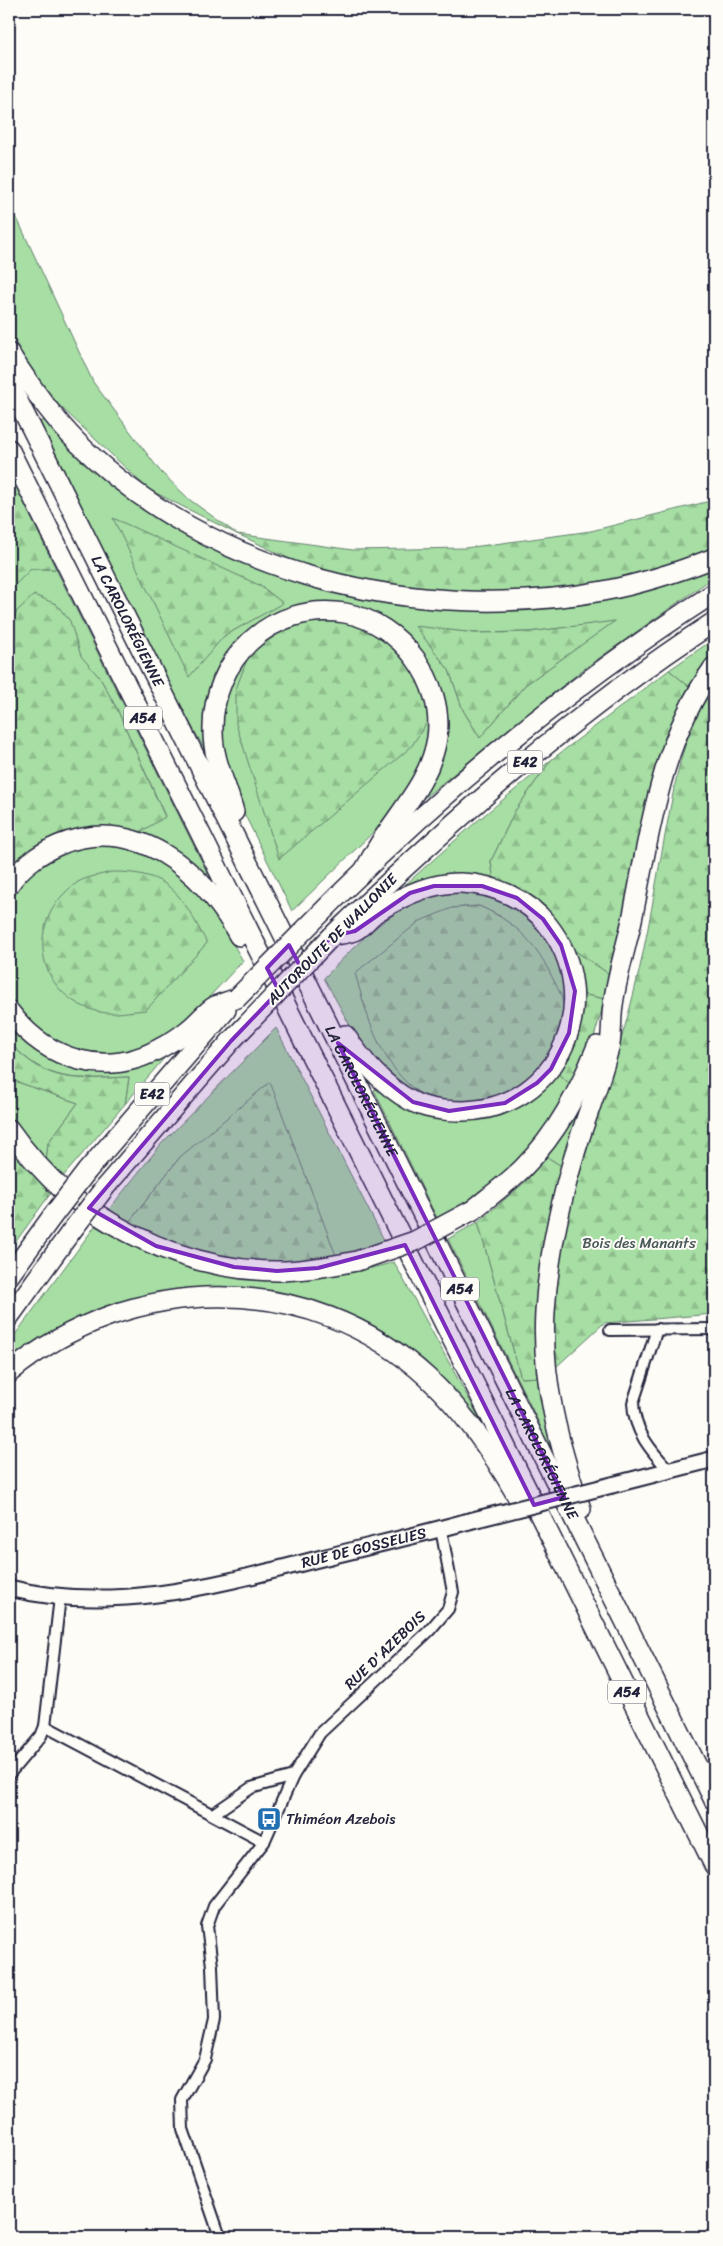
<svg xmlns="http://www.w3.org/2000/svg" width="723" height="2246" viewBox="0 0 723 2246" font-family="Sriracha,sans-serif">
<defs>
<pattern id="forest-firs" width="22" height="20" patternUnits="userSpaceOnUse" patternTransform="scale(1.25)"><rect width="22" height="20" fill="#a6dea3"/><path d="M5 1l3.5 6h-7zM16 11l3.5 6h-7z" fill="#8fbe8d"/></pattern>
</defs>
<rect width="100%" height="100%" fill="#fdfcf7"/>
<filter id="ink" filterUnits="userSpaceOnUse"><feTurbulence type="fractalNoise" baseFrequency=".02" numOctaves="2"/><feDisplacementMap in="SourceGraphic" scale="10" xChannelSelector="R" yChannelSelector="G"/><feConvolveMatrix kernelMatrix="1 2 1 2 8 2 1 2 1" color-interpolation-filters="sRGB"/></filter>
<g filter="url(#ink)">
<!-- grass -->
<g fill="#a6dea3" stroke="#64806f" fill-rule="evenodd">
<polygon points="9,201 93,382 160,471 190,500 237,534 148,489 44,391 9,331"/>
<path d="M48,419L140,503L386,602L430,608H475L714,566V577L581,671L419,802L444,726L242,640L210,759L174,694L40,422ZM259,584L282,603L224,636ZM613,622L525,685L480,738L463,710L449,670L416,627L475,633L529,632Z"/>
<polygon points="31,569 56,569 208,874 203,877 135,835 165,816 117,709 100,678 81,657 69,620 56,604 17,611 9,634 9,591"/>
<polygon points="714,639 714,656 691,688 669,670"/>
<polygon points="252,646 431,716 428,749 415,783 392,814 292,911 239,803 225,764 220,733 228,682"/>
<polygon points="551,760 515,811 491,861 494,882 397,892 476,822"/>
<path d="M88,844C101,845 117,844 130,848C186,863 216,914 243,961C201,1004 156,1066 87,1052C72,1049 58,1045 46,1035C33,1024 14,1010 9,993C7,985 9,974 9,966C9,946 9,926 9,905C24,867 52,857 88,844Z"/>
<path d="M456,891L479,892L504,900L538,924L553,943L567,990L565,1017L502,917L479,906L452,908L432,1101L397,1086L359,1042L324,978C366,935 393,902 456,891Z"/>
<polygon points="574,950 612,976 605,999 581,994"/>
<path d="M9,1018L72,1064L177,1043L125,1104L129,1077C75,1079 49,1084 9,1042Z"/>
<polygon points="276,1028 385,1242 337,1258 180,1157 127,1225 106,1213 162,1143"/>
<path d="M557,1073L573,1086L530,1150L494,1185L438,1220L374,1090L378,1088C401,1098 425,1113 449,1119C454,1121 462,1120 468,1120C505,1119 532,1099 557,1073Z"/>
<polygon points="9,1079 78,1103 48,1143 46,1164 9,1118"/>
<polygon points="585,1103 566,1169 547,1157"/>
<polygon points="478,1222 521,1378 541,1377 568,1488 551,1455 539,1423 448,1239"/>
<path d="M95,1226C191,1282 288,1293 394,1262L482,1423L478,1425L346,1320L170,1294L9,1367V1343Z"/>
</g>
<!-- forest -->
<g fill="url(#forest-firs)" stroke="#64806f">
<polygon points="9,472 56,569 31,569 9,591"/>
<path d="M714,500V547C598,599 438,605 317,569C290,561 263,545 237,534L353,550L465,548L591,531Z"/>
<polygon points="113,518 259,585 283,603 224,636 189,677"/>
<polygon points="34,595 56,604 70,621 81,656 100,678 117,709 165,817 135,835 109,830 9,878 9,634 17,611"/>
<polygon points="341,618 386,636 418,674 431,716 411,747 279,859 236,724 236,689 252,646 290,624"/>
<polygon points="615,621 525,685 480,738 463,710 449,670 415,626 475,633 529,632"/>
<polygon points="669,670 691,688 612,976 574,950 565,937 494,882 491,861 515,811 551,760"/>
<path d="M714,687V1314L604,1323L555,1368C544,1234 603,1119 634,992C648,937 656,880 667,825C677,773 683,732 714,687Z"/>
<path d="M111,872C171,871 181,895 207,943L146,1010C132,1011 113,1015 100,1012C34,997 23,919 78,882C86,877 101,875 111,872Z"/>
<path d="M479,906C511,920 533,939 549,971C556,985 566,1001 565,1017C565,1030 556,1045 549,1055C544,1062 539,1071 533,1076C499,1107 440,1117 406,1082C376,1052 366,1012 355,973L420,921L452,908Z"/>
<polygon points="581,994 605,999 592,1044 573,1086 557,1073"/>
<path d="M9,1042C49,1085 75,1079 129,1077L125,1104L61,1179L46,1164L48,1143L78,1103L9,1079Z"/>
<path d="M270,1082L337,1258C288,1262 239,1266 192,1250C170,1243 148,1233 127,1225L180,1157Z"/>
<polygon points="9,1147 51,1193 9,1251"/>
<polygon points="547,1157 566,1169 541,1377 521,1378 478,1222 524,1183"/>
</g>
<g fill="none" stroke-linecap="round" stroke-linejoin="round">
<defs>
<g id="street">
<path d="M657,1329L633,1403C634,1431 651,1451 669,1470"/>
<polyline points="610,1330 714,1329"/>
<polyline points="45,1726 264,1842"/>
<polyline points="9,1774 41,1736 45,1726 60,1597"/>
<polyline points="213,1814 251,1788 293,1776"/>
<polyline points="220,2237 183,2129 182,2100 205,2059 214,2020 212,1966 207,1926 214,1906 264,1842 293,1776 320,1733 429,1631 448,1609 453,1592 441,1529"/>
</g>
<g id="secondary">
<polyline points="612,1485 714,1459"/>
<path id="s1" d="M9,1588C113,1614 217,1585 318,1559C369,1546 419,1535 469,1521"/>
</g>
<g id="highway">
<path d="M9,353C29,384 51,416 77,442C212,577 419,624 603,591C641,584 678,572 714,558"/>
<path id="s2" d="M9,383L714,1800"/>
<polyline points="9,449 714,1865"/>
<path d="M234,812C227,785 213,761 213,732C211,660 271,601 345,613C401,623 445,682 437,738C431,776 407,803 386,834C378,845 372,857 365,869"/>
<path d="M9,885C19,868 40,853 59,845C136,814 203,870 239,936"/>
<path d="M338,896C452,783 579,680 714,593"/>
<path d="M335,933C453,820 577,711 714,622"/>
<path d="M332,936C339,934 347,934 354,931C362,928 369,917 377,912C402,896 431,882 461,883C494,884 527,899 547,924C607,998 560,1110 463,1111C446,1111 426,1109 411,1101C382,1085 364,1062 345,1035"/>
<path d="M9,1011C47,1061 107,1080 164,1046C173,1041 182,1035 189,1029C198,1022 206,1011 215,1006C222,1003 230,1001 237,998"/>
<path d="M9,1129C25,1152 46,1175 67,1194C75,1200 84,1205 92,1211C147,1247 211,1271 278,1271C304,1271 331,1266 357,1261"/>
<polyline points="87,1171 226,1010"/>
<polyline points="106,1186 231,1041"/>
<path d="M473,1210C490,1196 508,1183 523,1168C558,1133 579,1091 597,1046"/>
<polyline points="9,1276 51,1218"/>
<polyline points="9,1317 70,1233"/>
<path d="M9,1373C130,1272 311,1269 428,1378C464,1412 493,1453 517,1496"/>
<path d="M581,1509C559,1446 541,1379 545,1312C548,1258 560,1204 575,1153C586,1116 601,1081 610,1044C612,1031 611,1018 613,1005C617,974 627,945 633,915C650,829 662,739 714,667"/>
</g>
</defs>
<!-- street casing -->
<use href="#street" stroke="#22223b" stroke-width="14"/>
<!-- secondary casing -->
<use href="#secondary" stroke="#22223b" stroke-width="19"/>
<!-- highway casing -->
<use href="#highway" stroke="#22223b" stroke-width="22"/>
<!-- street -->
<use href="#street" stroke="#fdfcf7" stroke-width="10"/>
<!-- secondary -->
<use href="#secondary" stroke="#fdfcf7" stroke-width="15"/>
<!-- highway -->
<use href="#highway" stroke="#fdfcf7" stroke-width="19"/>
<defs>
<polyline id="secondary-bridge" points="469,1521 612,1485"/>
<g id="highway-bridge">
<polyline points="237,998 338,896"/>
<polyline points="231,1041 332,936"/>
<polyline points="51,1218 87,1171"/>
<polyline points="70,1233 106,1186"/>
<polyline points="357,1261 415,1241 473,1210"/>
</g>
</defs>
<!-- secondary-bridge casing -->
<use href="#secondary-bridge" stroke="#22223b" stroke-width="19" stroke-linecap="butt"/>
<!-- highway-bridge casing -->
<use href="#highway-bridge" stroke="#22223b" stroke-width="22" stroke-linecap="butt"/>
<!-- secondary-bridge -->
<use href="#secondary-bridge" stroke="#fdfcf7" stroke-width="15"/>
<!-- highway-bridge -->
<use href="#highway-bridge" stroke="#fdfcf7" stroke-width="19"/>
</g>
</g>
<!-- marked area -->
<path fill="#7b2cbf" fill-opacity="0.2" stroke="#7b2cbf" stroke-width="4" stroke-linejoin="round" d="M434,886H482L517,898L543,919L561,945L575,991L569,1033L551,1069L537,1083L505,1103L449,1111L413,1102L338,1043L564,1497L534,1505L405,1245L318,1268L277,1271L234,1267L156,1246L89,1208L231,1041L279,991L267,968L289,945L301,968L332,936L355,931L410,893Z"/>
<!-- icons -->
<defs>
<symbol id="bus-square" viewBox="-11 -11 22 22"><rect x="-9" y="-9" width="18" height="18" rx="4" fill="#1f6fb2" stroke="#fdfcf7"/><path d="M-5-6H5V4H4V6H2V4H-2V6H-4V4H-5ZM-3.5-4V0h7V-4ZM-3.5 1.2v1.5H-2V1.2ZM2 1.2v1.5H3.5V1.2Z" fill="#fff"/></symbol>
</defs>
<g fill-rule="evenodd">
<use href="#bus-square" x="255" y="1805" width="28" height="28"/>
</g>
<g text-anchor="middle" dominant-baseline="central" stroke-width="4" stroke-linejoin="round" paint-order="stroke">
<!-- shield labels -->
<g fill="#fdfcf7" stroke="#646373" stroke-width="1">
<rect x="124" y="706.5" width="38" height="23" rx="4"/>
<rect x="507.5" y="750.5" width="35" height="23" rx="4"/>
<rect x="134.5" y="1082.5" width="35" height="23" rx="4"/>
<rect x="441" y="1277.5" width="38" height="23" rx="4"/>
<rect x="608" y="1680.5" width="38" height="23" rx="4"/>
</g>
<g font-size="14" font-weight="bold" fill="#22223b">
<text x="143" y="718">A54</text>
<text x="525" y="762">E42</text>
<text x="152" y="1094">E42</text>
<text x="460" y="1289">A54</text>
<text x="627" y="1692">A54</text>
</g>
<!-- street labels -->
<g font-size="15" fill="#22223b" stroke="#fdfcf7">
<text stroke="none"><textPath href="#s2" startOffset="266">LA CAROLORÉGIENNE</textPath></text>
<text transform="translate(332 939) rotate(-45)">AUTOROUTE DE WALLONIE</text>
<text stroke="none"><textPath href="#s2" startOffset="791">LA CAROLORÉGIENNE</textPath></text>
<text stroke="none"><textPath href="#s2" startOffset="1196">LA CAROLORÉGIENNE</textPath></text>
<text stroke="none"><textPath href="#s1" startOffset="361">RUE DE GOSSELIES</textPath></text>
<text transform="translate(385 1650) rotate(-44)">RUE D'AZEBOIS</text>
</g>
<!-- park labels -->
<g font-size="15" fill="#4a5a5a" stroke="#fdfcf7">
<text x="639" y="1243">Bois des Manants</text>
</g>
<!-- poi labels -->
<g font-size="15" fill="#22223b" stroke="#fdfcf7" text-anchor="start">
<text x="286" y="1819">Thiméon Azebois</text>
</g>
</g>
<!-- margin -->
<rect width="723" height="2246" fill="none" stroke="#fdfcf7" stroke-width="30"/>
<rect x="15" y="15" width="693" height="2216" fill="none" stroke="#22223b" stroke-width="2" filter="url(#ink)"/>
</svg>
